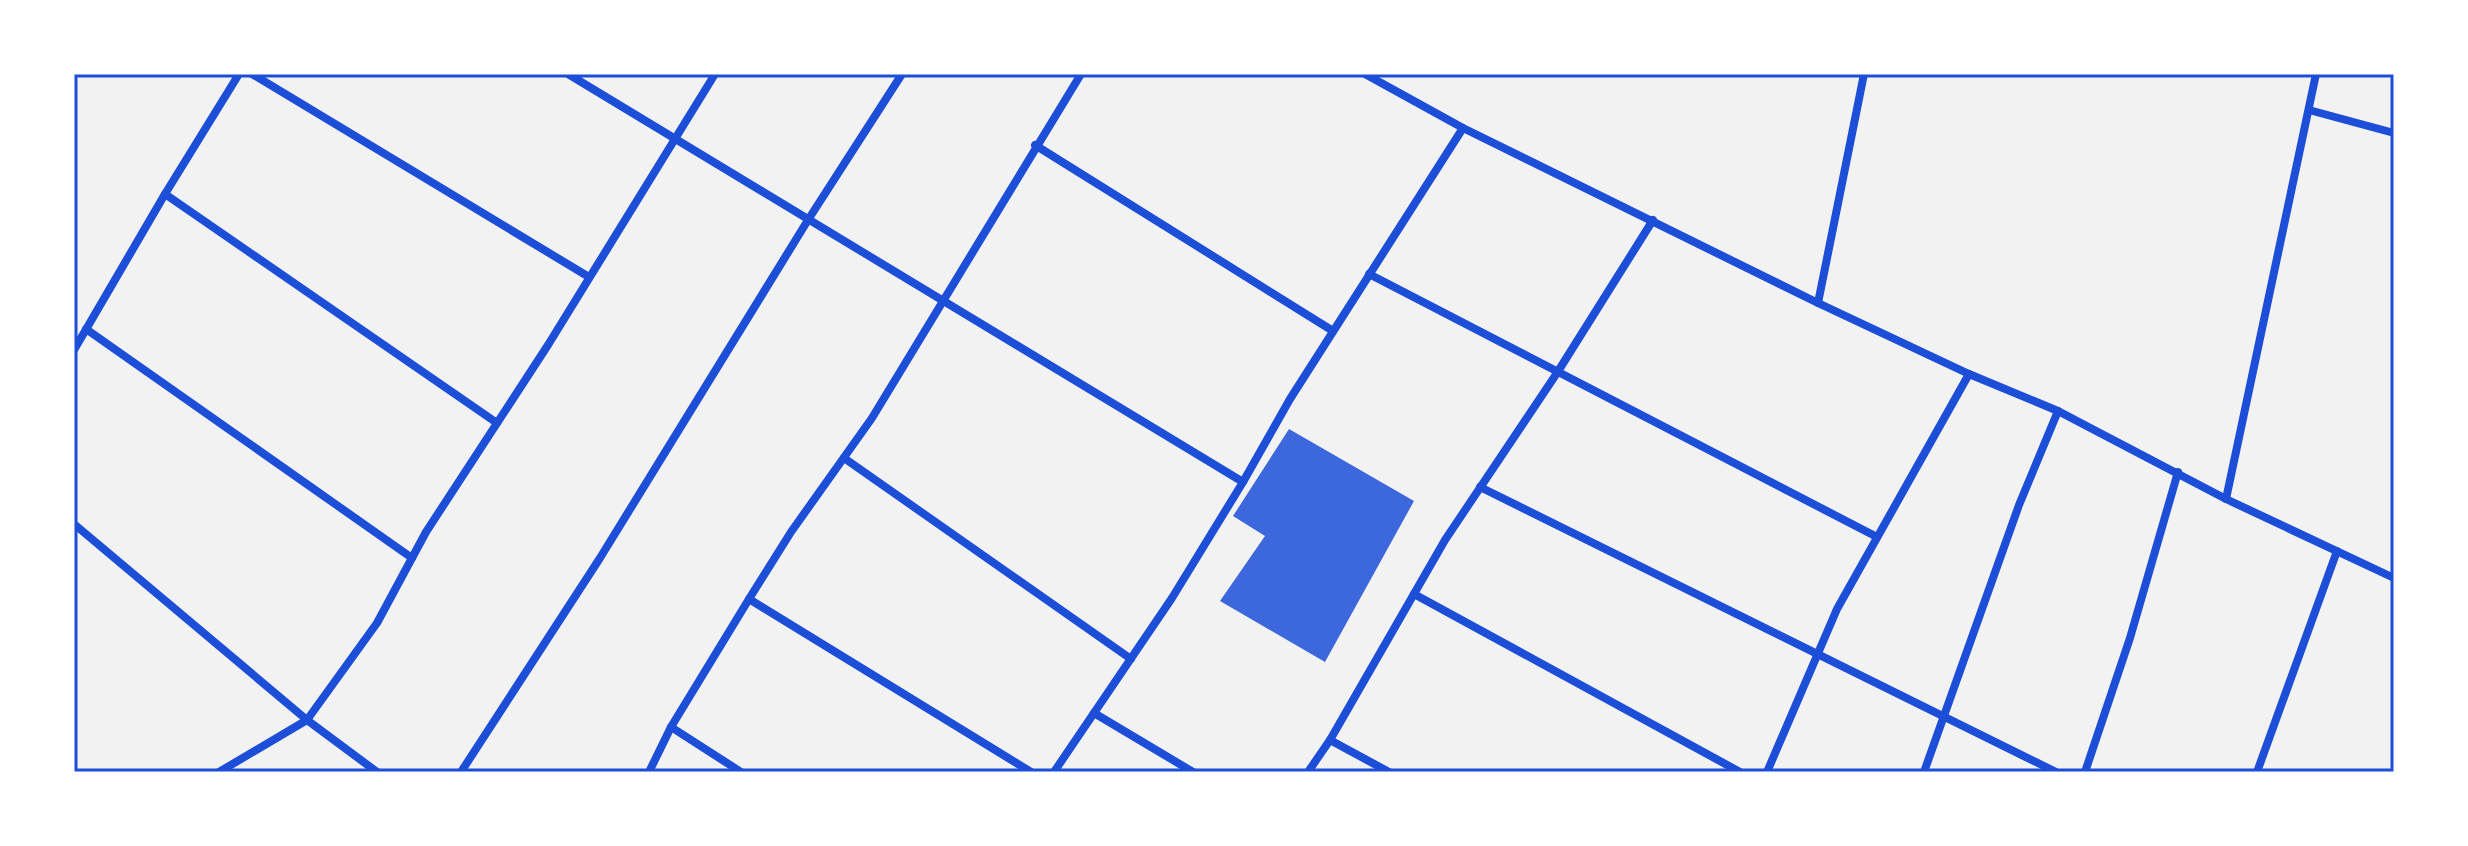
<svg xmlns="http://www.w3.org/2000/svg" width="2468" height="846" viewBox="0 0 2468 846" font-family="Manrope,sans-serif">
<rect width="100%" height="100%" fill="#f2f2f2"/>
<!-- building -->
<polygon fill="#3d67dc" points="1289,429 1414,501 1325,662 1220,601 1265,536 1233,516"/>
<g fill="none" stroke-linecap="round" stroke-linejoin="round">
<!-- minor -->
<g stroke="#1d4ed8" stroke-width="8">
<polyline points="252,74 589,277"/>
<polyline points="568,74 1243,482"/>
<polyline points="1365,74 1463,128 1818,303 1969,374 2058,411 2226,499 2394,578"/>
<polyline points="2309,110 2394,133"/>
<polyline points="1035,145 1333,331"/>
<polyline points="165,194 497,423"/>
<polyline points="1369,274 1877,537"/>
<polyline points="1818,303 1864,74"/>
<polyline points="86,329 412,558"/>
<polyline points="74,350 165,194 239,74"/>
<polyline points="844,458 1131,659"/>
<polyline points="1480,487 2056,772"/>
<polyline points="2226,499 2316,74"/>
<polyline points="74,524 307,720 377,772"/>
<polyline points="1414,594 1740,772"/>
<polyline points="749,599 1031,772"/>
<polyline points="1094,713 1193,772"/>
<polyline points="671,727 741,772"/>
<polyline points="1330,740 1389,772"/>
<polyline points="219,772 307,720 377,623 426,532 548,345 715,74"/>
<polyline points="461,772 600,558 808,220 902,74"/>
<polyline points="649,772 671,727 749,599 791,532 872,418 1081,74"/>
<polyline points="1054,772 1172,598 1243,482 1290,399 1463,128"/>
<polyline points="1308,772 1330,740 1445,540 1557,373 1653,220"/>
<polyline points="1767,772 1837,609 1969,374"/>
<polyline points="1924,772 2019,505 2058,411"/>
<polyline points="2085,772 2130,638 2178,472"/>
<polyline points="2257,772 2337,551"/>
</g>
</g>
<!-- border -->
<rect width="2468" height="846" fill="none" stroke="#ffffff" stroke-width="152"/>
<rect x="76" y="76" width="2316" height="694" fill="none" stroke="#1d4ed8" stroke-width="3"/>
</svg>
